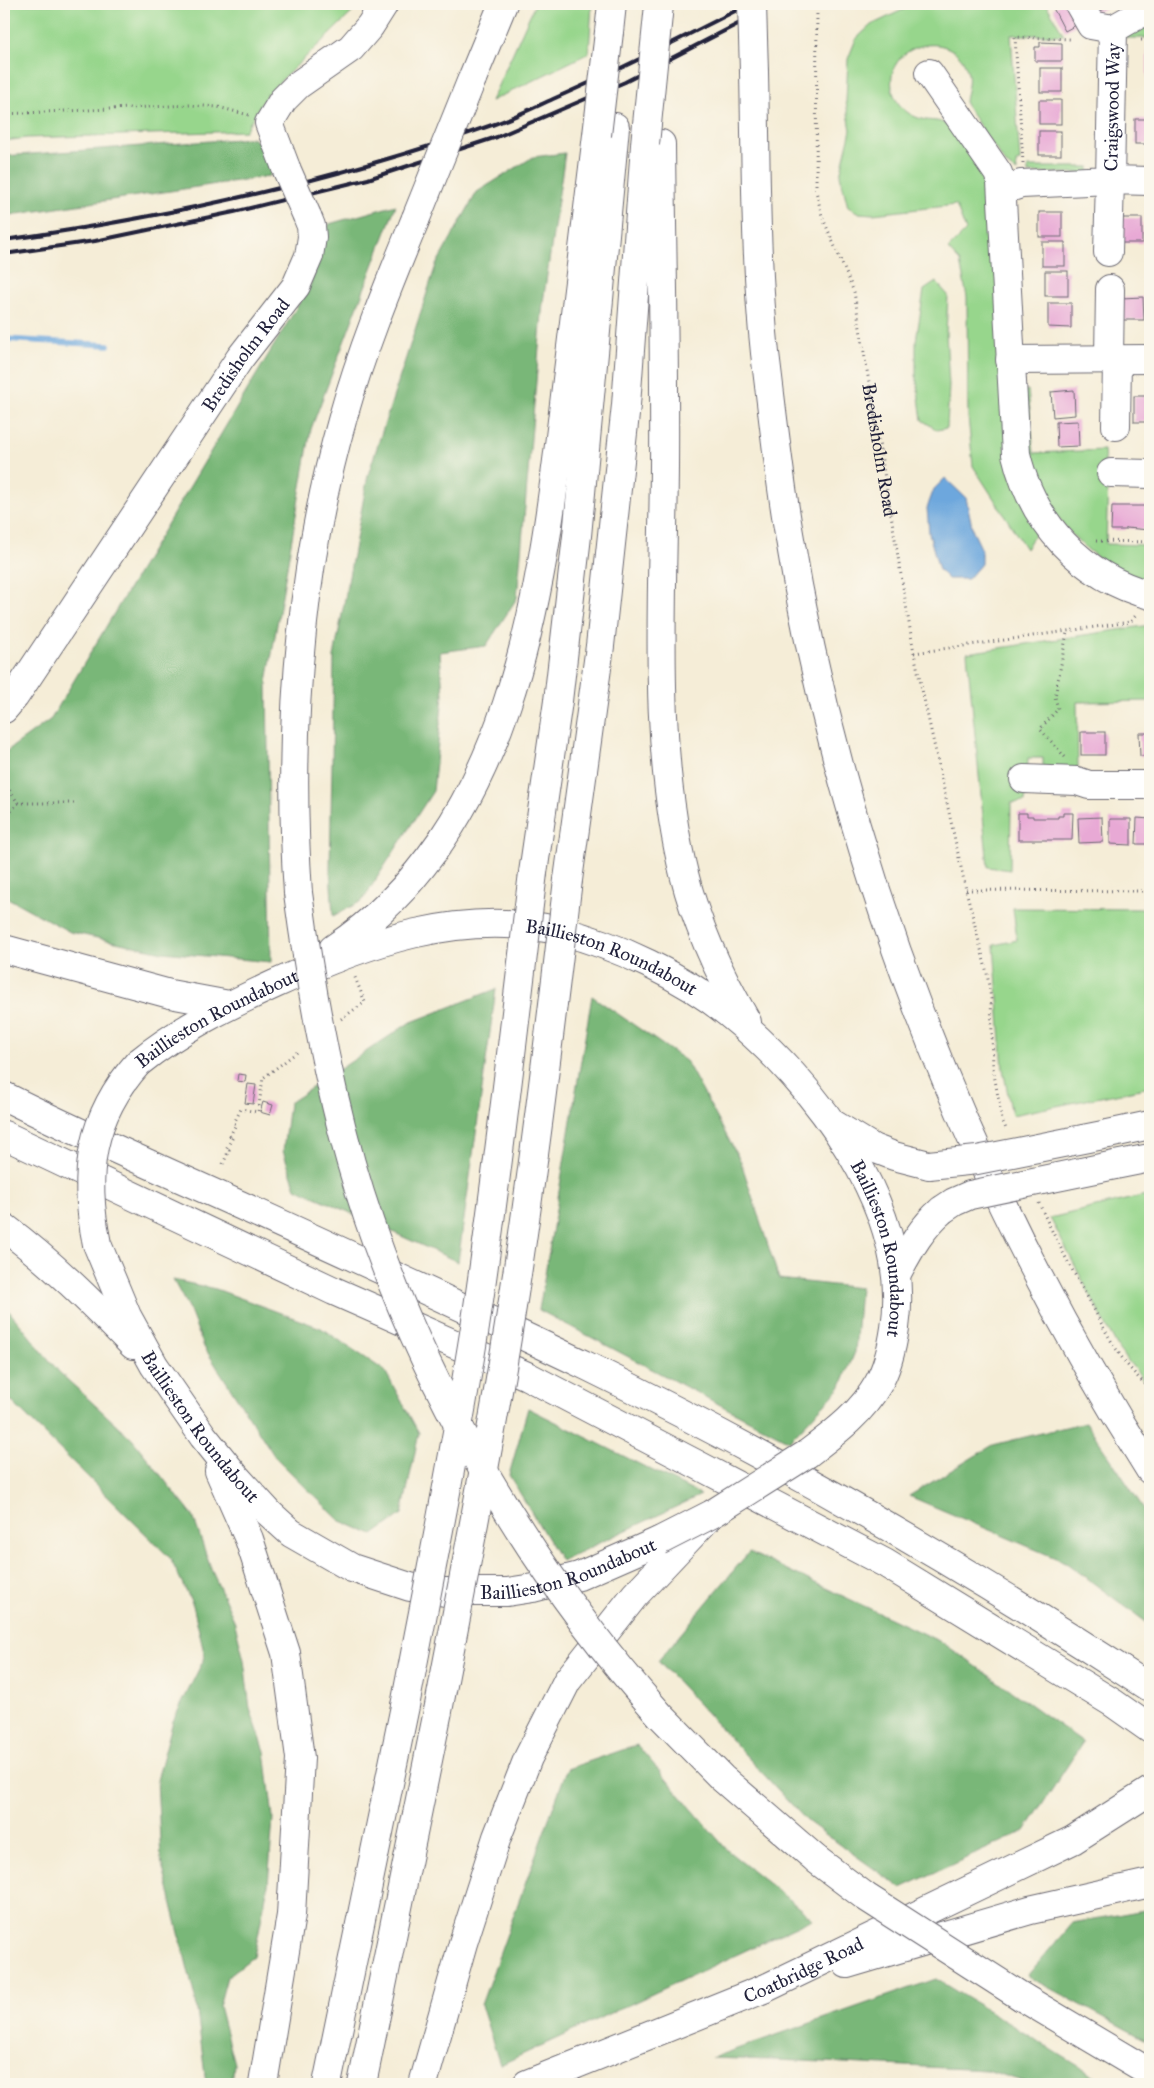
<svg xmlns="http://www.w3.org/2000/svg" width="1154" height="2088" viewBox="0 0 1154 2088" font-family="'IM FELL Great Primer',serif">
<rect width="100%" height="100%" fill="#fbf7ec"/>
<filter id="ink" filterUnits="userSpaceOnUse"><feTurbulence type="fractalNoise" baseFrequency=".02" numOctaves="2"/><feDisplacementMap in="SourceGraphic" scale="10" xChannelSelector="R" yChannelSelector="G"/><feConvolveMatrix kernelMatrix="1 2 1 2 8 2 1 2 1" color-interpolation-filters="sRGB"/></filter>
<filter id="wash" filterUnits="userSpaceOnUse"><feTurbulence type="fractalNoise" baseFrequency=".0096" numOctaves="4" result="noise"/><feDisplacementMap in="SourceGraphic" scale="20" xChannelSelector="R" yChannelSelector="G"/><feGaussianBlur stdDeviation="1.12" result="paint"/><feColorMatrix in="noise" values="0 0 0 0 0 0 0 0 0 0 0 0 0 0 0 0 0 1.4 0 .05"/><feComposite in="paint" operator="in"/></filter>
<g filter="url(#wash)">
<rect width="100%" height="100%" fill="#f5edd7"/>
<!-- green -->
<g fill="#97d68c" stroke="#5c7c64">
<polygon points="4,4 361,4 267,94 245,131 27,138 4,141"/>
<polygon points="535,4 592,4 589,53 491,101"/>
<path d="M915,4H1046L1064,35H1011L1020,161L1016,162L1017,172L1005,163L965,104C965,94 970,85 968,74C959,27 885,40 892,88C895,105 909,117 926,120C933,121 940,120 947,125C962,134 976,161 987,176L1037,530L1026,549L973,466L968,417L967,297L960,262L948,249L966,231L956,205L873,214L859,213L848,207L840,175L851,130L846,102L848,59L856,39L871,25Z"/>
<polygon points="1150,20 1150,38 1126,38 1127,34"/>
<rect x="1028" y="167" width="61" height="6"/>
<polygon points="936,282 948,295 946,333 949,385 947,428 937,430 922,420 916,375 916,341 924,290"/>
<path d="M1028,390L1034,453L1104,450L1105,466L1108,481L1106,544L1150,545V583C1137,577 1121,572 1108,564C1075,545 1040,501 1031,463C1026,440 1025,415 1023,391Z"/>
<path d="M1150,625V701L1077,702L1078,767L1072,771L1043,772V758H1028C1028,773 1025,787 1025,802L1011,803L1010,870L988,867L967,653Z"/>
<polygon points="1013,908 1150,909 1150,1087 1012,1115 1003,1069 994,945 1017,940"/>
<polygon points="1150,1194 1150,1384 1143,1379 1119,1350 1050,1218"/>
</g>
<!-- forest -->
<g fill="#79b778" stroke="#4e6c5a">
<polygon points="252,138 270,150 270,176 4,216 4,156"/>
<polygon points="565,153 543,302 517,598 486,646 440,652 443,695 433,791 362,901 333,916 330,869 334,657 368,475 436,265 477,192 533,157"/>
<polygon points="396,205 311,429 267,682 271,962 162,952 70,932 4,896 4,753 51,719 310,285 329,224"/>
<polygon points="496,989 458,1262 296,1188 283,1151 289,1103 409,1023"/>
<polygon points="592,996 686,1061 741,1162 779,1279 860,1288 855,1352 840,1388 789,1441 539,1310"/>
<polygon points="173,1280 216,1289 321,1328 385,1371 419,1433 402,1514 373,1535 339,1520 275,1457 204,1347 190,1311"/>
<polygon points="4,1305 59,1372 132,1439 193,1516 211,1569 234,1620 244,1660 250,1709 265,1751 273,1818 268,1885 254,1956 227,1977 219,2006 234,2064 232,2084 206,2084 196,2002 161,1860 157,1780 173,1721 205,1657 193,1605 170,1558 4,1394"/>
<polygon points="528,1408 701,1495 561,1561 509,1475"/>
<polygon points="1086,1422 1150,1518 1150,1625 1065,1562 909,1496 993,1445"/>
<polygon points="749,1552 943,1643 1083,1742 1025,1831 901,1888 807,1821 658,1661"/>
<polygon points="637,1745 728,1851 813,1919 500,2065 481,2005 567,1769"/>
<polygon points="1150,1909 1150,2042 1027,1976 1072,1923"/>
<polygon points="936,1979 1108,2084 1031,2084 987,2070 802,2061 711,2058"/>
</g>
<!-- water -->
<polygon fill="#6da7dd" stroke="#48648c" points="945,478 966,498 973,531 981,548 981,564 968,579 948,579 939,570 929,533 927,508 934,489"/>
<g fill="none" stroke-linecap="round" stroke-linejoin="round">
<!-- stream -->
<polyline stroke="#6da7dd" stroke-width="5.5" points="4,339 108,345"/>
</g>
<g id="blocks">
<!-- building -->
<g fill="#e8a9d5">
<polygon points="1061,4 1070,4 1076,25 1065,31 1053,8"/>
<polygon points="1087,4 1114,4 1093,15"/>
<polygon points="1040,42 1062,43 1062,61 1035,61 1035,47 1040,47"/>
<rect x="1147" y="50" width="3" height="36"/>
<rect x="1040" y="68" width="22" height="24"/>
<rect x="1039" y="100" width="22" height="24"/>
<rect x="1135" y="119" width="15" height="25"/>
<rect x="1039" y="131" width="22" height="24"/>
<rect x="1039" y="212" width="23" height="25"/>
<rect x="1121" y="218" width="21" height="25"/>
<polygon points="1148,219 1150,219 1150,237 1149,237"/>
<rect x="1042" y="242" width="23" height="24"/>
<rect x="1045" y="271" width="23" height="25"/>
<polygon points="1143,297 1144,320 1121,320 1121,298"/>
<rect x="1148" y="297" width="2" height="27"/>
<polygon points="1048,303 1071,303 1071,328 1048,327"/>
<polygon points="1074,390 1075,415 1053,417 1051,392"/>
<rect x="1134" y="396" width="16" height="26"/>
<polygon points="1078,421 1079,446 1057,447 1056,422"/>
<polygon points="1112,506 1150,506 1150,530 1126,528 1126,530 1111,530"/>
<rect x="1081" y="732" width="24" height="23"/>
<polygon points="1139,733 1150,733 1150,756 1140,756"/>
<polygon points="1018,813 1027,813 1027,816 1033,816 1033,818 1058,818 1058,816 1063,816 1063,813 1073,813 1072,840 1018,840"/>
<polygon points="1102,817 1103,842 1079,843 1078,818"/>
<polygon points="1137,818 1150,819 1150,844 1136,844"/>
<polygon points="1110,819 1131,819 1131,845 1110,844"/>
<polygon points="238,1074 246,1075 245,1082 237,1081"/>
<polygon points="248,1084 256,1085 253,1104 245,1103"/>
<polygon points="263,1102 273,1105 270,1115 260,1112"/>
</g>
</g>
</g>
<g filter="url(#ink)">
<use href="#blocks" fill-opacity="0" stroke="#6c6972" stroke-width="1"/>
<g fill="none" stroke-linecap="round" stroke-linejoin="round">
<defs>
<g id="minor">
<polyline points="1079,4 1091,25 1113,29"/>
<path d="M929,73L998,173L1001,182L1016,454C1032,523 1082,577 1150,595"/>
<polyline points="286,168 269,123 283,100 298,85 351,48 370,26 384,4"/>
<path id="s2" d="M1003,190L1021,184L1110,180L1113,29L1150,8"/>
<polyline points="1108,252 1110,180 1150,181"/>
<polyline points="1109,359 1110,289"/>
<polyline points="1010,360 1150,359"/>
<polyline points="1116,426 1117,359"/>
<polyline points="1111,473 1150,474"/>
<path id="s3" d="M4,709L15,696L240,358L296,286L309,256L312,237L311,226L307,216"/>
<polyline points="1024,779 1077,781 1089,785 1150,785"/>
</g>
<g id="highway">
<polyline points="609,32 612,4"/>
<path d="M754,72C756,165 755,260 765,353C772,409 778,466 787,522C841,859 967,1182 1150,1470"/>
<polyline points="472,79 503,4"/>
<path d="M661,144C662,252 665,359 664,467C663,599 652,746 684,874C697,926 720,976 747,1022"/>
<polyline points="533,873 558,701 577,536 615,127"/>
<polyline points="568,880 600,646 626,405 645,145"/>
<path d="M298,893C287,732 299,572 343,417C362,349 389,284 416,218"/>
<polyline points="4,949 170,994 229,1005"/>
<path d="M333,949C511,830 541,599 564,404C575,314 586,225 597,135"/>
<path id="s4" d="M138,1063C181,1028 225,1007 275,984C365,943 460,908 560,931C617,945 683,977 728,1013C815,1083 913,1210 895,1328C892,1348 888,1367 878,1384C861,1414 833,1434 807,1454"/>
<path d="M4,1096C81,1135 161,1169 240,1205C356,1258 472,1311 587,1366C782,1461 969,1570 1150,1688"/>
<polyline points="835,1125 873,1148 894,1156 929,1165"/>
<polyline points="1108,1134 1150,1125"/>
<polyline points="4,1135 334,1291 527,1376 698,1465 885,1563 1113,1703 1150,1729"/>
<polyline points="1115,1165 1150,1158"/>
<path d="M4,1227C51,1262 92,1303 133,1345"/>
<path id="s5" d="M97,1244L127,1316L154,1365L203,1436L236,1477L269,1513L291,1533L352,1568L410,1587L445,1592H507L533,1588L579,1576L659,1541"/>
<path d="M897,1273C910,1249 921,1228 942,1210"/>
<polyline points="219,1471 249,1539 286,1653 300,1758 291,1915 263,2084"/>
<polyline points="660,1715 722,1778 817,1860"/>
<polyline points="847,1964 1030,1910 1150,1883"/>
<polyline points="1022,1997 1150,2073"/>
<polyline points="327,2084 405,1706"/>
<polyline points="362,2084 438,1711"/>
<polyline points="423,2084 463,1943 497,1837 528,1758 567,1681 635,1595 707,1519"/>
<path id="s6" d="M527,2084L766,1988L1073,1840L1150,1791"/>
</g>
</defs>
<!-- minor casing -->
<use href="#minor" stroke="#6c6972" stroke-width="30"/>
<!-- highway casing -->
<use href="#highway" stroke="#6c6972" stroke-width="30"/>
<!-- path -->
<g stroke="#6c6972" stroke-width="3" stroke-dasharray="1 4" stroke-linecap="butt">
<path id="s1" d="M817,4L816,191L822,216L854,292L914,653L966,890L987,973L991,999L993,1068L1002,1120L1007,1131"/>
<polyline points="1141,40 1150,40"/>
<polyline points="4,114 191,105 218,107 249,115"/>
<polyline points="1023,163 1015,37 1072,39"/>
<polyline points="1096,541 1150,542"/>
<polyline points="914,653 1130,622 1137,614"/>
<polyline points="1065,757 1040,729 1058,709 1055,697 1067,632"/>
<polyline points="4,782 18,803 4,820"/>
<polyline points="18,803 76,803"/>
<polyline points="966,890 1150,891"/>
<polyline points="341,1019 365,1002 354,975"/>
<polyline points="223,1164 229,1150 226,1149 233,1137 230,1136 236,1124 234,1123 241,1109 258,1112 263,1078 300,1050"/>
<path d="M1039,1203C1053,1235 1070,1266 1088,1298C1105,1330 1121,1365 1150,1388"/>
</g>
<!-- minor -->
<use href="#minor" stroke="#fff" stroke-width="28"/>
<!-- highway -->
<use href="#highway" stroke="#fff" stroke-width="28"/>
<!-- rail -->
<g stroke="#22223b" stroke-width="4">
<path d="M4,240C169,217 334,181 492,125C513,118 533,108 553,99C620,70 684,37 749,4"/>
<polyline points="4,254 95,241 234,212 368,179 497,137 625,82 777,4"/>
</g>
<defs>
<polyline id="minor-bridge" points="286,168 307,216"/>
<g id="highway-bridge">
<polyline points="752,4 754,72"/>
<polyline points="597,135 609,32"/>
<polyline points="645,144 659,5"/>
<polyline points="416,218 472,79"/>
<path d="M298,893C310,984 326,1074 351,1163C408,1362 522,1561 660,1715"/>
<polyline points="929,1165 977,1160 1108,1134"/>
<polyline points="942,1210 954,1202 970,1195 1115,1165"/>
<path d="M97,1244C82,1174 90,1117 138,1063"/>
<polyline points="659,1541 712,1514 807,1454"/>
<path d="M405,1706C429,1580 455,1454 475,1327C498,1176 514,1024 533,873"/>
<path d="M438,1711C461,1591 485,1471 505,1350C531,1194 549,1037 568,880"/>
<polyline points="817,1860 866,1897 1022,1997"/>
</g>
</defs>
<!-- minor-bridge casing -->
<use href="#minor-bridge" stroke="#6c6972" stroke-width="30" stroke-linecap="butt"/>
<!-- highway-bridge casing -->
<use href="#highway-bridge" stroke="#6c6972" stroke-width="30" stroke-linecap="butt"/>
<!-- minor-bridge -->
<use href="#minor-bridge" stroke="#fff" stroke-width="28"/>
<!-- highway-bridge -->
<use href="#highway-bridge" stroke="#fff" stroke-width="28"/>
</g>
</g>
<g text-anchor="middle" dominant-baseline="central" stroke-width="5" stroke-linejoin="round" paint-order="stroke">
<!-- street labels -->
<g font-size="19" fill="#22223b" stroke="#fbf7ec">
<text stroke="none"><textPath href="#s2" startOffset="181">Craigswood Way</textPath></text>
<text stroke="none"><textPath href="#s3" startOffset="429">Bredisholm Road</textPath></text>
<text stroke="none"><textPath href="#s1" startOffset="455">Bredisholm Road</textPath></text>
<text stroke="none"><textPath href="#s4" startOffset="511">Baillieston Roundabout</textPath></text>
<text stroke="none"><textPath href="#s4" startOffset="91">Baillieston Roundabout</textPath></text>
<text stroke="none"><textPath href="#s4" startOffset="931">Baillieston Roundabout</textPath></text>
<text stroke="none"><textPath href="#s5" startOffset="211">Baillieston Roundabout</textPath></text>
<text stroke="none"><textPath href="#s5" startOffset="645">Baillieston Roundabout</textPath></text>
<text stroke="none"><textPath href="#s6" startOffset="299">Coatbridge Road</textPath></text>
</g>
</g>
<!-- margin -->
<rect width="1154" height="2088" fill="none" stroke="#fbf7ec" stroke-width="20"/>
</svg>
